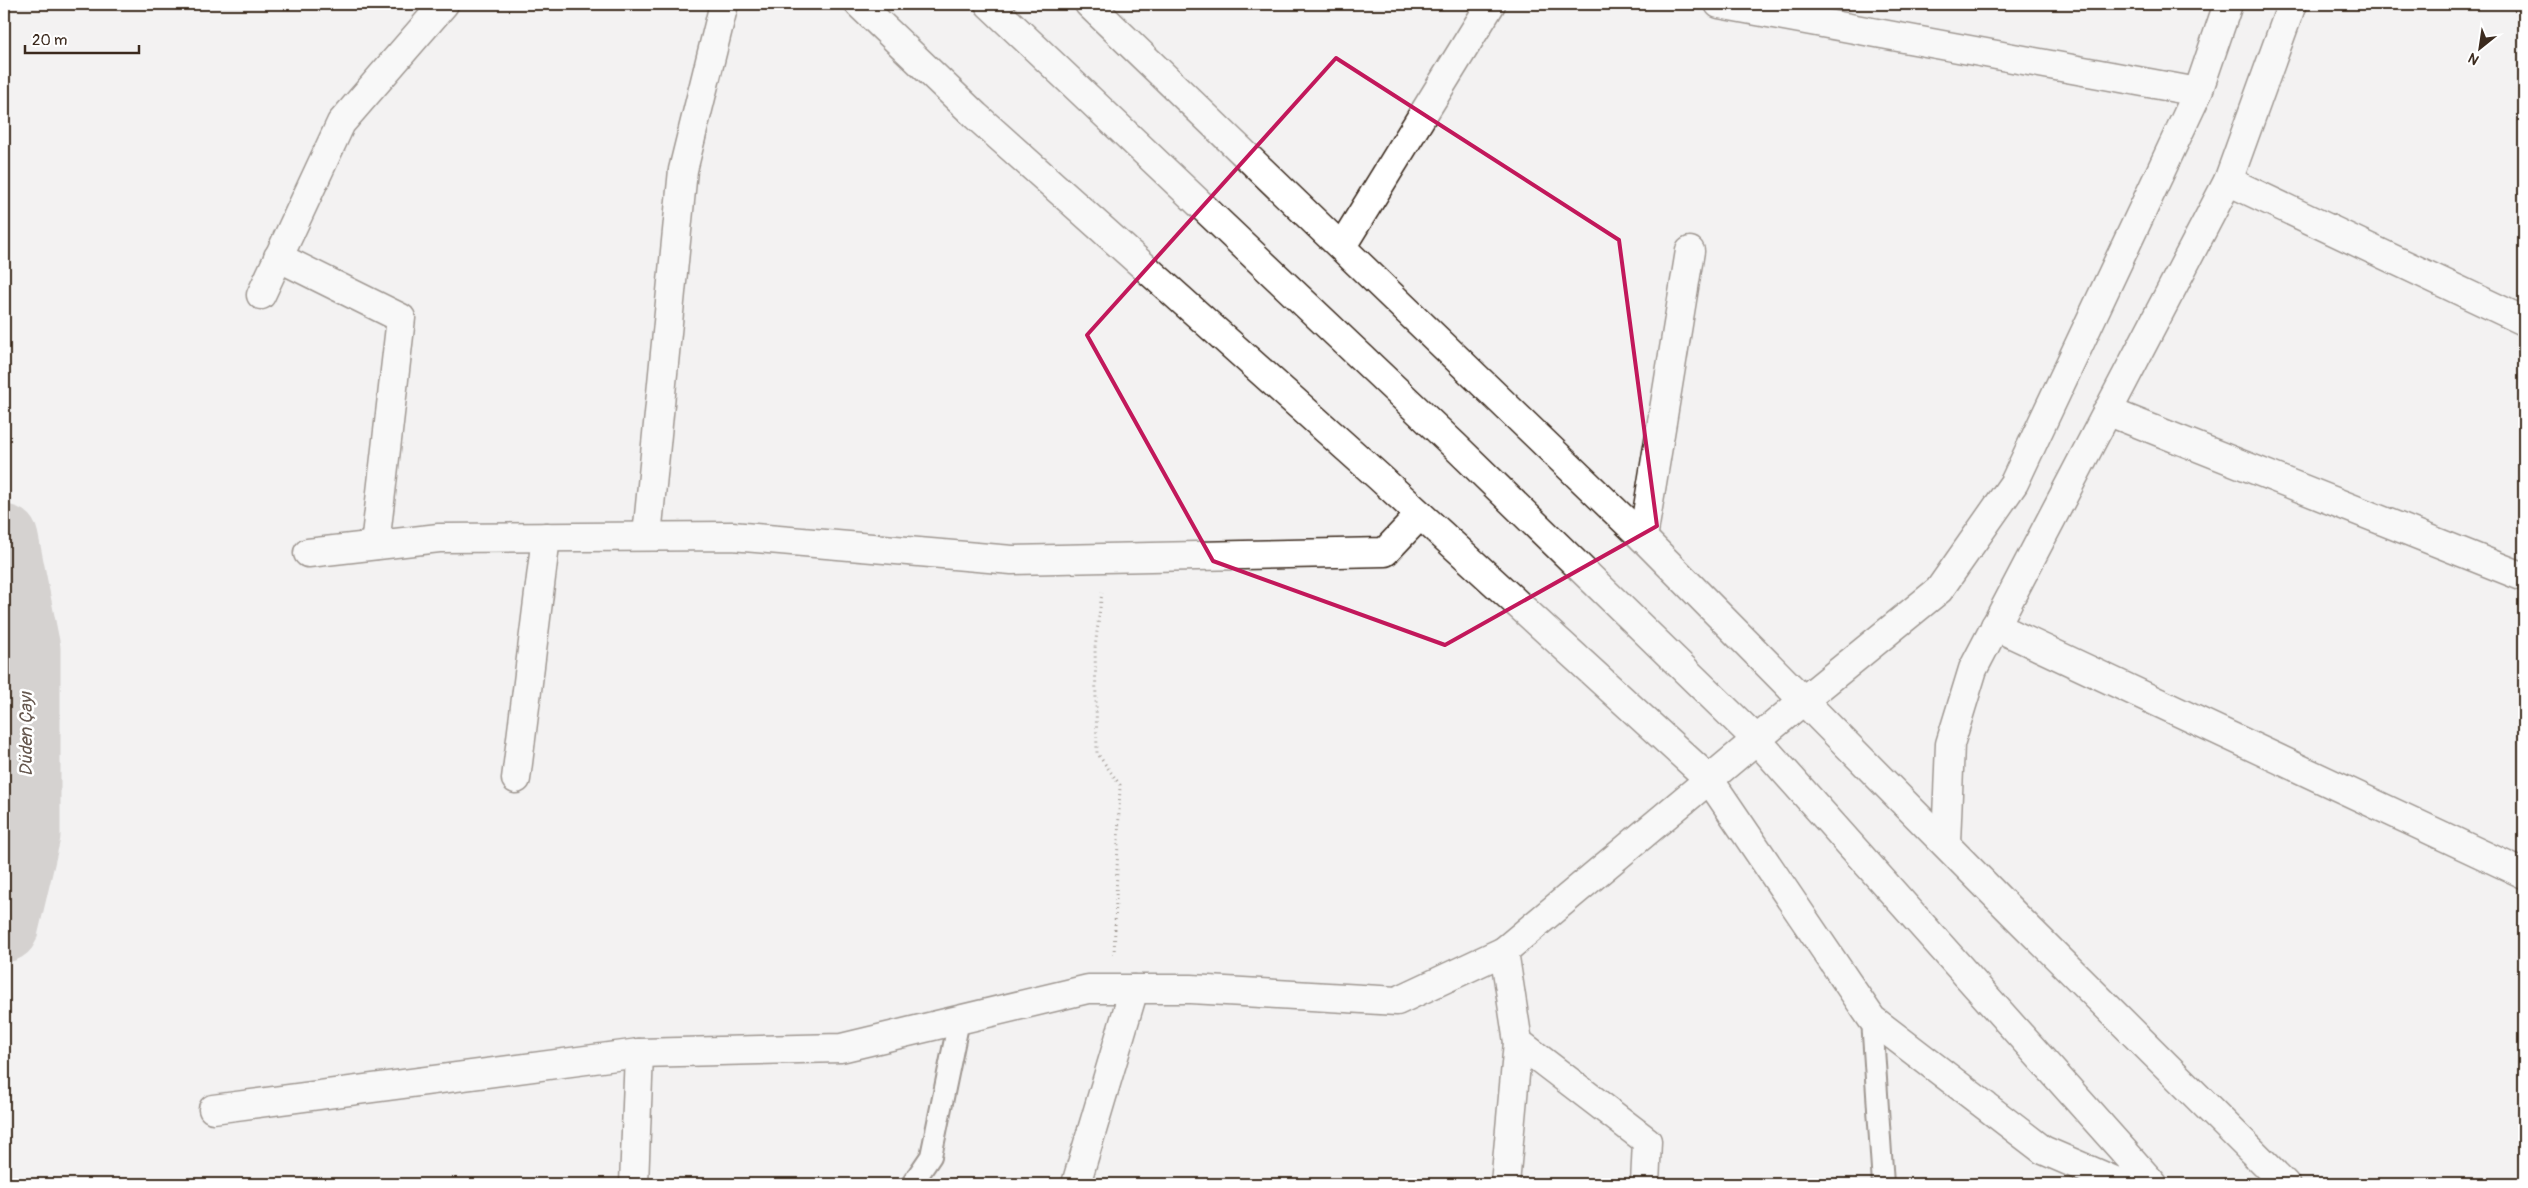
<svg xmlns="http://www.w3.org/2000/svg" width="2528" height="1188" viewBox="0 0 2528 1188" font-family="Pangolin,sans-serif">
<rect width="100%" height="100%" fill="#f3f2f2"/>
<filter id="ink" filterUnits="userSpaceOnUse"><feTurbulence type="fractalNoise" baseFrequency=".02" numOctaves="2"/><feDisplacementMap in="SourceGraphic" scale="10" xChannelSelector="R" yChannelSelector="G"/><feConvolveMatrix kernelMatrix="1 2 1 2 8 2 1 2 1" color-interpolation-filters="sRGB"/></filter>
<g filter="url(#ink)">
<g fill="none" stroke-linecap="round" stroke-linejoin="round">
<!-- river -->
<polyline stroke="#b2aba7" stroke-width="69" points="4,539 26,649 26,835 4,928"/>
<defs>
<g id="lane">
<polyline points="1872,1019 1883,1184"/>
<polyline points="912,1184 931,1156 959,1020"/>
</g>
<g id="street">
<polyline points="859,4 976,116 1378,476 1709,779 1872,1019 2043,1150 2122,1184"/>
<polyline points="1719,4 2198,92"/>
<polyline points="2228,181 2524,321"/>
<polyline points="1342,246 1491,4"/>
<polyline points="278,257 401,318 375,545"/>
<polyline points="261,295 341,123 444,4"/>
<polyline points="2107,411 2524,577"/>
<polyline points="647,536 683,170 724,4"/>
<polyline points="1643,538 1690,251"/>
<polyline points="308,553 439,538 732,536 1012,560 1385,552 1420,515"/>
<polyline points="1995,626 2524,874"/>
<polyline points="516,779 546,537"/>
<polyline points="1518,1042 1647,1141 1645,1184"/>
<polyline points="639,1053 841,1048 1088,989 1191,989 1397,1001 1504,951"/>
<polyline points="213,1109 639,1053 634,1184"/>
<polyline points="1076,1184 1134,989"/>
<polyline points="1505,1184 1518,1042 1504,951 1804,700"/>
</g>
<g id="secondary">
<polyline points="1804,700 1939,590 2014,483 2198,92 2228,4"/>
<polyline points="1946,843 1950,744 1973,669 2228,181 2292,4"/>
</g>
<g id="primary">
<polyline points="989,4 1455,446 1756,739 2153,1184"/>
<polyline points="1089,4 1643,538 2016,916 2285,1184"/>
</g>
</defs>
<!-- lane casing -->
<use href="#lane" stroke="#3b2a1e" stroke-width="24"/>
<!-- street casing -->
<use href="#street" stroke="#3b2a1e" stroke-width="31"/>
<!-- secondary casing -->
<use href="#secondary" stroke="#3b2a1e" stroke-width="31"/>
<!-- primary casing -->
<use href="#primary" stroke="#3b2a1e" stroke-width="31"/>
<!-- path -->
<polyline stroke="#3b2a1e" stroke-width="3" stroke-dasharray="1 4" stroke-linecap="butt" points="1102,592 1095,648 1097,753 1120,785 1114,956"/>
<!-- lane -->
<use href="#lane" stroke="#fff" stroke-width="20"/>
<!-- street -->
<use href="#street" stroke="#fff" stroke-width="28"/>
<!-- secondary -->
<use href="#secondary" stroke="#fff" stroke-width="28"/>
<!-- primary -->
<use href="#primary" stroke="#fff" stroke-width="28"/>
</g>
</g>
<!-- marked area -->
<path d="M0 0H2528V1188H0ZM1336,58L1619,240L1657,526L1445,645L1213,561L1087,335Z" fill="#f3f2f2" fill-opacity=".55" fill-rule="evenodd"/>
<path fill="none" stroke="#c2185b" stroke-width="4" stroke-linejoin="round" d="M1336,58L1619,240L1657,526L1445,645L1213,561L1087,335Z"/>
<g text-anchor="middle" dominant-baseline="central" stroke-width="5" stroke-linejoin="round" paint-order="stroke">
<!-- water labels -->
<g font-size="18" font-style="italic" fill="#65574e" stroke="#fff">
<text transform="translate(26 734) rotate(-90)">Düden Çayı</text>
</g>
</g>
<!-- margin -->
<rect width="2528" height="1188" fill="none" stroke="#fff" stroke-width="20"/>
<rect x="10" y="10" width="2508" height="1168" fill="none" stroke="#3b2a1e" stroke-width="2" filter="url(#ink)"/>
<!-- north arrow -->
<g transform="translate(2480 48) rotate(210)" stroke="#ffffff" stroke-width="4" paint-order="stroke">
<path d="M0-4L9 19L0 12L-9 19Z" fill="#3b2a1e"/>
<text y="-8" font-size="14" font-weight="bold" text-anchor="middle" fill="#3b2a1e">N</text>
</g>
<!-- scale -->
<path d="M25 45v8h114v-8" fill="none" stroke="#3b2a1e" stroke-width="2.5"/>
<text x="32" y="45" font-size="15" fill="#3b2a1e" stroke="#ffffff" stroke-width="4" paint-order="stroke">20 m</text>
</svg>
